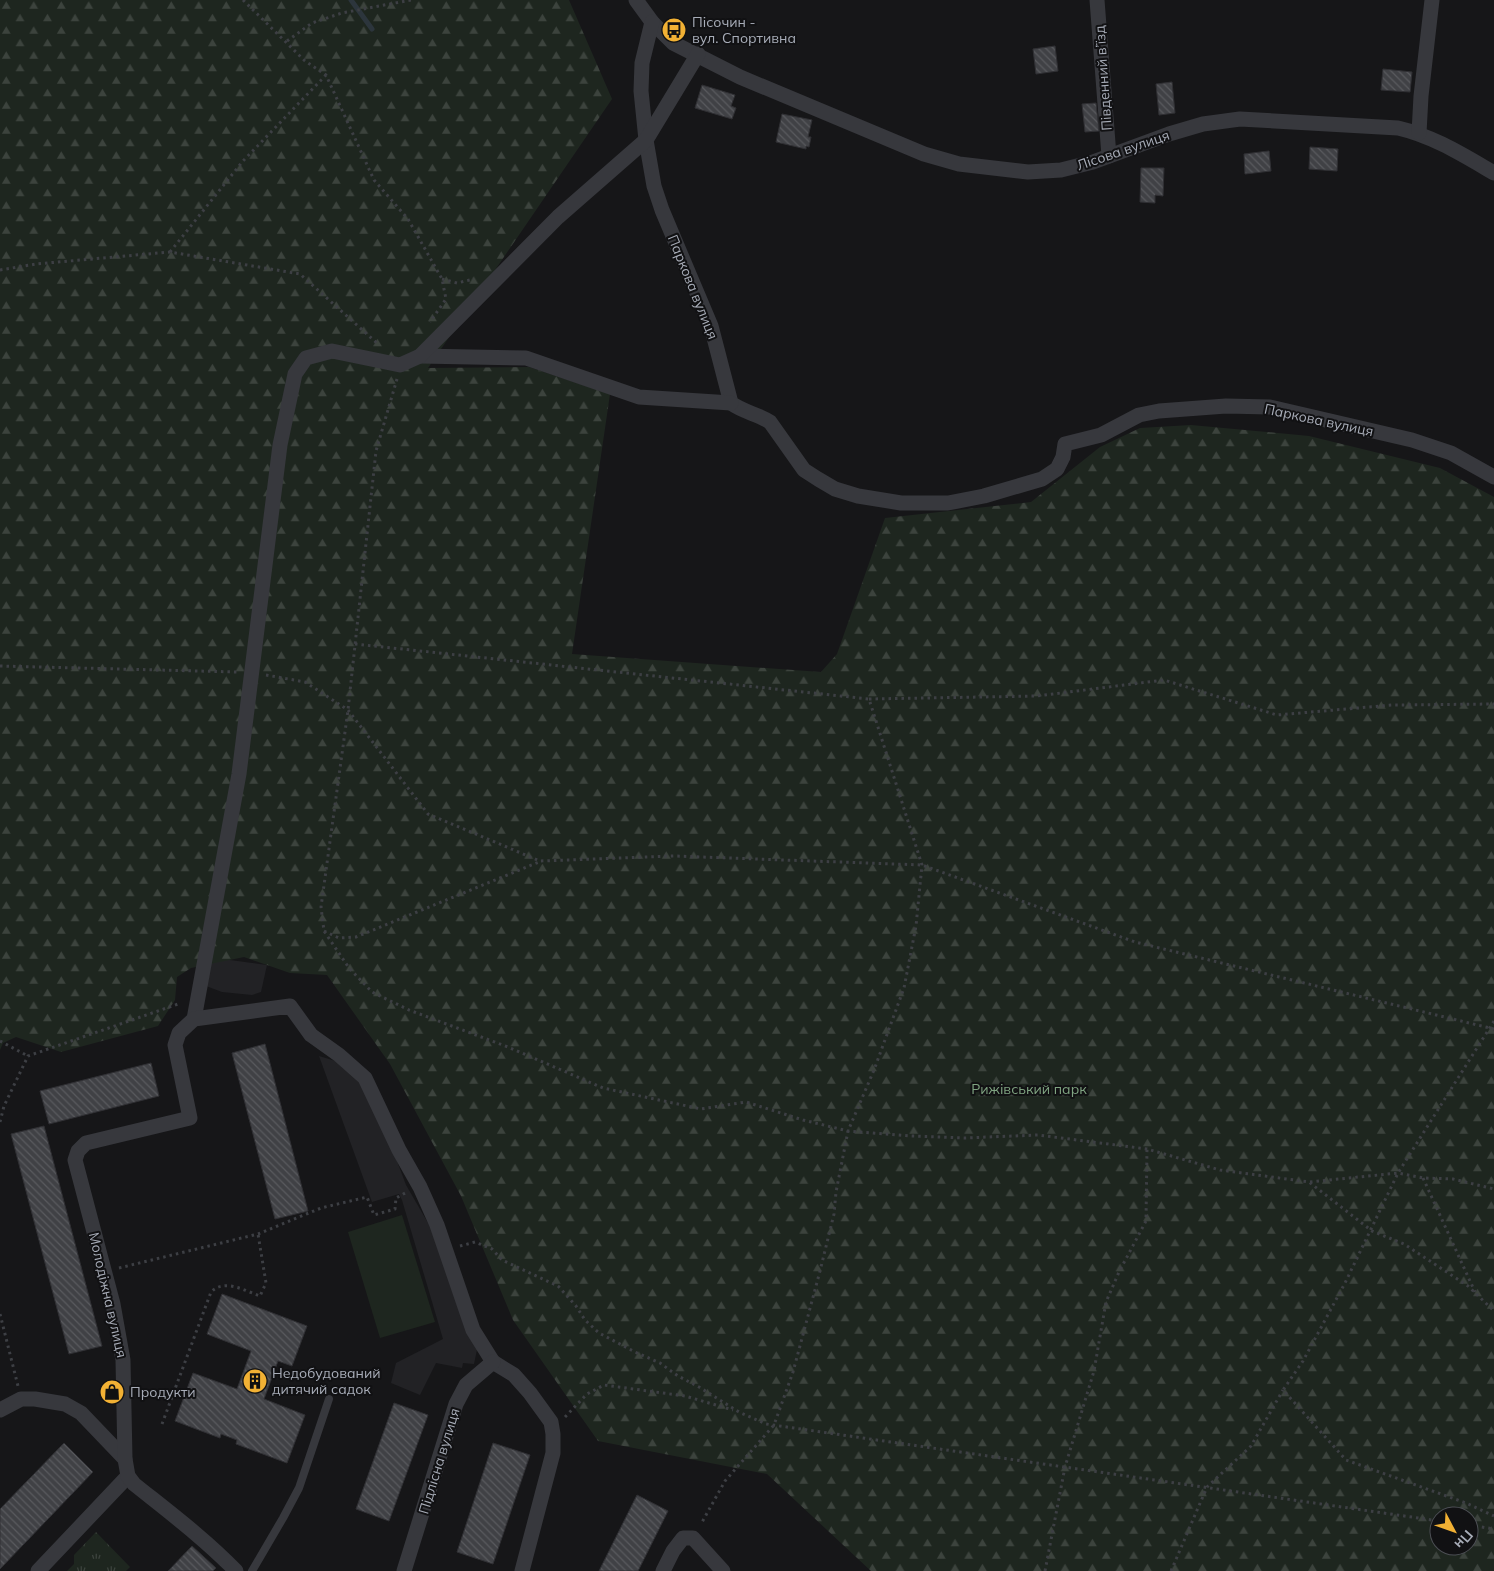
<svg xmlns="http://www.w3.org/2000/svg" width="1494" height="1571" viewBox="0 0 1494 1571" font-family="Mulish,sans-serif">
<defs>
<pattern id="grass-tufts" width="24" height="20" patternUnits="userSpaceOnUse" patternTransform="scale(1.25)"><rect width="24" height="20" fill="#1e261f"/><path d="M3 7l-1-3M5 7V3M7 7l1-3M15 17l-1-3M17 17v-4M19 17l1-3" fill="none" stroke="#3c433d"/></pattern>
<pattern id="forest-firs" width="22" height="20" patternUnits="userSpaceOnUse" patternTransform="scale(1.25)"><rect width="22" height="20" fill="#1e261f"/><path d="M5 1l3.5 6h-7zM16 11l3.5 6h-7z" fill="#3c433d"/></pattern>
<pattern id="building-back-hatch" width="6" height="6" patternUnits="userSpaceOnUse" patternTransform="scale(1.25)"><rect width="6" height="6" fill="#404145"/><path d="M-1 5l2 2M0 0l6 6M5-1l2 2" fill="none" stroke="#595a5e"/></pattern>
</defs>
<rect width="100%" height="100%" fill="#161618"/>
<!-- built -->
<g fill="#222225">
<polygon points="242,803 230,960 267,965 261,992 252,995 222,992 206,986"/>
<polygon points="319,1056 339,1062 365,1086 391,1145 406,1185 439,1242 478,1345 474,1364 463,1363 462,1368 436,1363 420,1395 391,1383 396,1363 443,1339 407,1217 402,1200 399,1194 372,1202"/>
</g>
<!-- grass -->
<polygon fill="url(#grass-tufts)" points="96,1532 130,1567 126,1571 67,1571 74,1564 74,1555"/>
<!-- forest -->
<path fill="url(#forest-firs)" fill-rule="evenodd" d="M0,0H569L612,99L428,368L529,367L610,394L572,654L821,672L837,654L885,518L1031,502L1100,447L1140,428L1191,425L1309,436L1440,468L1494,497V1571H871L767,1474L598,1441L513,1320L461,1196L390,1064L327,975L290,973L244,957L191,968L177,977L175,1000L158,1026L61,1052L16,1037L3,1043L0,1050ZM1439,1516H1469V1546H1439Z"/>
<!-- pitch -->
<polygon fill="#1e261f" points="402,1215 435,1322 380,1338 348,1232"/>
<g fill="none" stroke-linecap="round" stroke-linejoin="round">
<!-- stream -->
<polyline stroke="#2c353c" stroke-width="5" points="351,0 372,29"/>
</g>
<!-- building -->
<g fill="url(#building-back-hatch)" stroke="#303034">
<polygon points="1055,46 1058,71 1036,74 1033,49"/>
<polygon points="1383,69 1412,72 1410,92 1381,90"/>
<polygon points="1172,82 1175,113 1159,115 1156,84"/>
<polygon points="702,85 735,95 731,106 736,108 732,119 695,108"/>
<polygon points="1096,103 1099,131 1085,132 1082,104"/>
<polygon points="782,114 812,120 808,137 811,137 809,147 806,146 806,149 776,142"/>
<polygon points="1310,147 1338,149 1337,171 1309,169"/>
<polygon points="1269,151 1271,171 1245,174 1244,154"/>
<polygon points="1141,168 1164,168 1163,196 1155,195 1155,203 1140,202"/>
<polygon points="265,1044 308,1211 275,1219 232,1053"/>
<polygon points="151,1063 159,1096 49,1124 40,1091"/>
<polygon points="44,1126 102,1346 69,1354 11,1134"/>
<polygon points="222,1294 307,1326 292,1366 278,1361 264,1399 305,1415 287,1463 236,1444 237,1440 221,1434 220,1438 175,1421 193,1373 237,1389 251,1351 207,1334"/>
<polygon points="394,1403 428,1415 389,1521 356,1509"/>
<polygon points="64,1443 93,1472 0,1569 0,1509"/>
<polygon points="493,1443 530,1455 493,1564 457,1552"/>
<polygon points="637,1495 668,1511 638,1571 599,1571"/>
<polygon points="192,1546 216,1568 213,1571 168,1571"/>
</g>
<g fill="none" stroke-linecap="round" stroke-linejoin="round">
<!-- path -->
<g stroke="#3d3f44" stroke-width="3" stroke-dasharray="2.5 4" stroke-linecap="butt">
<polyline points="243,0 305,61 326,75 374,180 408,219 442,279 446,299 430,322"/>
<polyline points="287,41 312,23 342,13 411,0"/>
<polyline points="170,252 243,161 326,75"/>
<polyline points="0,270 36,264 170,252 300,274 378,344"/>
<polyline points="442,279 457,283 474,279"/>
<polyline points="397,379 376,451 348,710 321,907 324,931 349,968 372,992 409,1010 508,1047 603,1088 701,1109 746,1102 803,1120 848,1131 911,1136 964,1138 1038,1135 1147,1149 1220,1170 1309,1182 1372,1231 1404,1244 1468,1286 1494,1311"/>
<polyline points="355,644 869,699 922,865 916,926 904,988 874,1070 848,1131 836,1192 834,1214 820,1271 793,1372 774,1425 725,1481 701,1524"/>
<polyline points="0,666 237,672"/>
<polyline points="266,675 305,682 348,710 428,814 540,861 674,856 922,865 1135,942 1494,1029"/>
<polyline points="869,699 1037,696 1164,680 1277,715 1392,705 1494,704"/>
<polyline points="324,931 339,938 356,937 539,862"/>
<polyline points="1494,1021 1398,1173 1345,1283 1303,1361 1283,1390 1346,1460 1466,1503 1494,1516"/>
<polyline points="0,1041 28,1056"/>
<polyline points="0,1122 4,1106 28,1056 181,1003"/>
<polyline points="1423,1178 1475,1292"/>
<polyline points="1310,1182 1398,1173 1423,1178 1453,1179 1494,1189"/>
<polyline points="460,1246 475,1242 492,1249 502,1260 558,1286 576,1306 585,1320 599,1333 635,1352 660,1363 678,1376 699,1387 739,1412 766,1424 1439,1521"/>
<polyline points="119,1268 258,1234 321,1208 367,1197 374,1215 395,1209 396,1198 407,1192"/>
<polyline points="0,1314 18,1386"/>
<polyline points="565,1417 587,1394 604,1385 685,1396 733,1410"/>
<path d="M162,1424L211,1292C225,1278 245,1291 260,1296L266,1283L258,1234"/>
<polyline points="1469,1525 1494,1529"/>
<polyline points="1045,1571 1065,1467 1094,1371 1106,1302 1119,1272 1146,1221 1147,1149"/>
<polyline points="1171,1571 1207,1487 1251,1446 1283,1390"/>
</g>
<!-- lane -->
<polyline stroke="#37383d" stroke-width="8" points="252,1571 283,1518 299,1488 329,1399"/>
<!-- street -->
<g stroke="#37383d" stroke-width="15">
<path d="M636,0L652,22L673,43L740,77L924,154L959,164L1028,172L1061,170L1093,162L1169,134L1203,124L1240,119L1398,128C1433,136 1463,155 1494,173"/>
<polyline points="1097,0 1109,156"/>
<path d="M652,22L642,63L641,91L646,140L654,186L662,210L711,326L731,403C743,412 758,414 770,422L804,470L818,479L835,489L858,496L901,503H948L984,496L1042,479L1057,469L1063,457L1065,444L1101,435L1139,415L1159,411L1226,406L1270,407L1412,440L1451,453L1494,477"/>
<polyline points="1419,133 1421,96 1432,0"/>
<polyline points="420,356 526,358 639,397 731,403"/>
<polyline points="194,1019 239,774 280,445 295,374 306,358 332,351 400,365 420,356 558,217 646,140 698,54"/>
<polyline points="493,1362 514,1375 530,1393 551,1422 553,1434 553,1453 522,1571"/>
<polyline points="0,1410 21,1399 35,1399 65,1404 81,1413 125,1459"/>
<polyline points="38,1571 128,1476"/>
<path d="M236,1571C205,1539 169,1512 134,1484L128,1476L125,1459L123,1360L113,1304L75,1160L78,1151L86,1143L190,1118L175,1045L179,1033L194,1019L290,1006L311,1035L339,1055L365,1078L399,1150L420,1187L437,1225L473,1330L493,1362"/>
<polyline points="404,1571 456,1404 466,1385 493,1362"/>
<polyline points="663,1571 673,1551 683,1538 693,1538 723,1571"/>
</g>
</g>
<!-- icons -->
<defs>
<symbol id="bus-disc" viewBox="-11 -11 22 22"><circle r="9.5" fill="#f2b134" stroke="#111113"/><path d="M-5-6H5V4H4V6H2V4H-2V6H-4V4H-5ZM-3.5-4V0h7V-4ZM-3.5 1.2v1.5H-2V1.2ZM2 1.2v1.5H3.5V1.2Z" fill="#111"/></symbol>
<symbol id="building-disc" viewBox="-11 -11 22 22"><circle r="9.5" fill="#f2b134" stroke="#111113"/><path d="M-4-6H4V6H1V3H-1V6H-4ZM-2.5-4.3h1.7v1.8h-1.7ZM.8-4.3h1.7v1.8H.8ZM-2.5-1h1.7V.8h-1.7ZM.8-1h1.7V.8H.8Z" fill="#111"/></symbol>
<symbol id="shop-disc" viewBox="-11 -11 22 22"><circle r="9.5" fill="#f2b134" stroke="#111113"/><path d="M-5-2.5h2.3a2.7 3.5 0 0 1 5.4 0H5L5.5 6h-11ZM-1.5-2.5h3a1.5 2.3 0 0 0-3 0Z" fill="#111"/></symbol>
</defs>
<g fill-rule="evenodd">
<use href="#bus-disc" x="660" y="16" width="28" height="28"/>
<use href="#building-disc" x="241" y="1367" width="28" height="28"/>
<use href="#shop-disc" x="98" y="1378" width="28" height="28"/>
</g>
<g text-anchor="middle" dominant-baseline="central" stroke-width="4" stroke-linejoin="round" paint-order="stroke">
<!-- poi labels -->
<g font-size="14" fill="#a8adb8" stroke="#111113" text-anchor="start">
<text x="692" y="22">Пісочин -<tspan x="692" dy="16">вул. Спортивна</tspan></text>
<text x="272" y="1373">Недобудований<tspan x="272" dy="16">дитячий садок</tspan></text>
<text x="130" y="1392">Продукти</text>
</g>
<!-- street labels -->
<g font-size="14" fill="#a8adb8" stroke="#111113">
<text transform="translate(1103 78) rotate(-94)">Південний в’їзд</text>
<text transform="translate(1123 150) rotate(-19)">Лісова вулиця</text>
<text transform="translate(693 287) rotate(68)">Паркова вулиця</text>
<text transform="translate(1319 420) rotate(12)">Паркова вулиця</text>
<text transform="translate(108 1295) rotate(77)">Молодіжна вулиця</text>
<text transform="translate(439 1461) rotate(-73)">Підлісна вулиця</text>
</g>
<!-- park labels -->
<g font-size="14" fill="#7fa381" stroke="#111113">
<text x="1029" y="1089">Рижівський парк</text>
</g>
</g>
<!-- north arrow -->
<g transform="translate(1454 1531) rotate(131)"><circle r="24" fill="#111113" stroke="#4d4f55"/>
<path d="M0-4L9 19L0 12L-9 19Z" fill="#f2b134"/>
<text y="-8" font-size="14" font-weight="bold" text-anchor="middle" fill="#a8adb8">Пн</text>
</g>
</svg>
